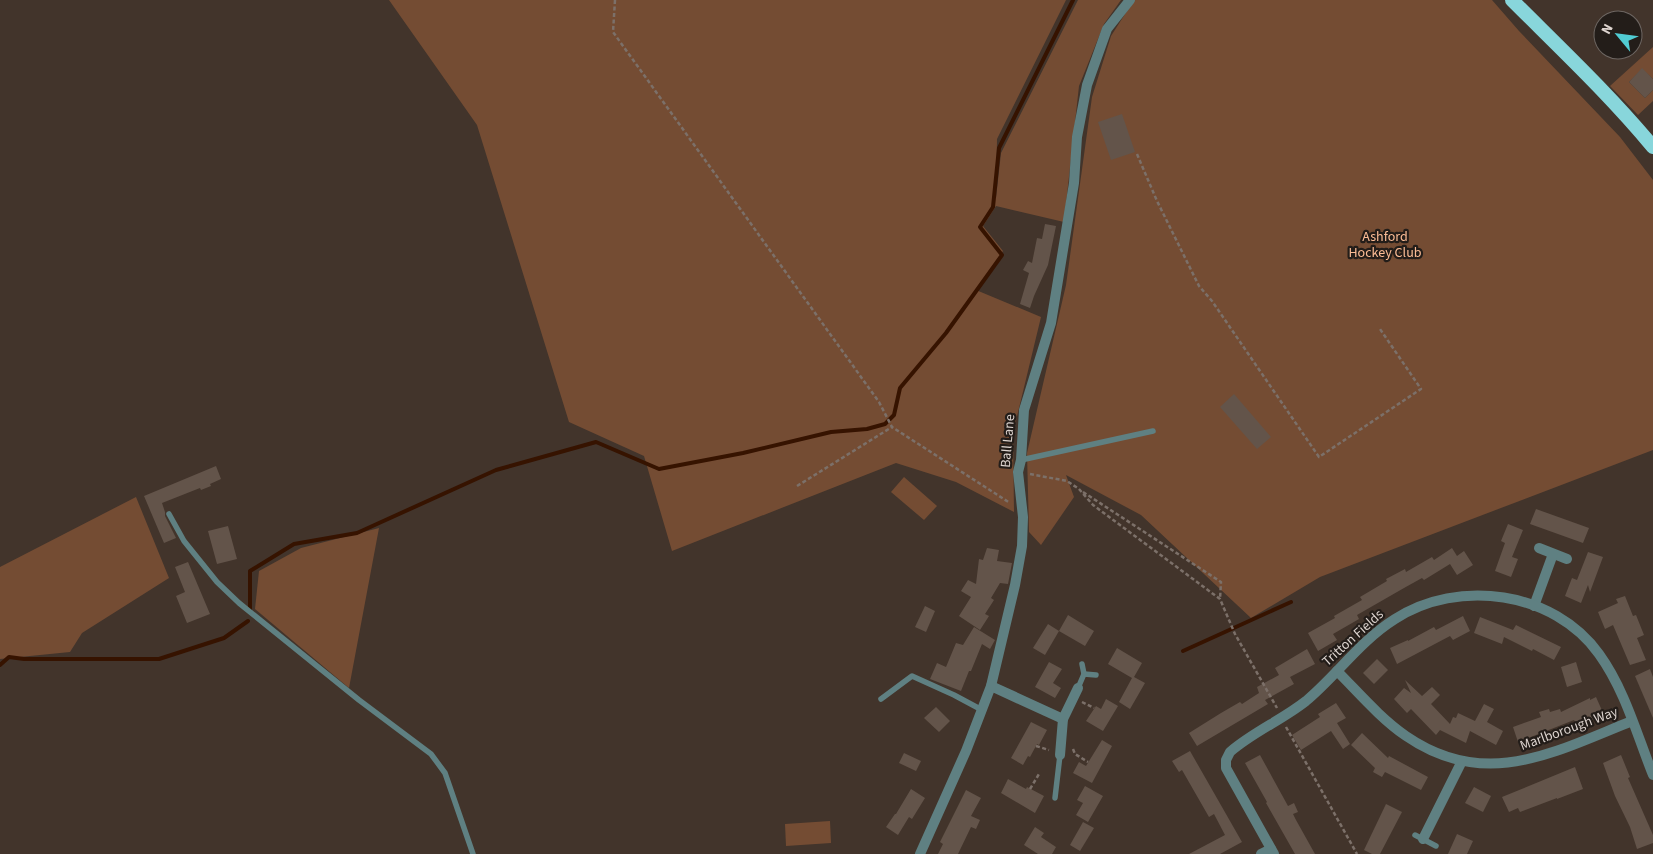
<svg xmlns="http://www.w3.org/2000/svg" width="1653" height="854" viewBox="0 0 1653 854" font-family="'Source Sans 3',sans-serif">
<rect width="100%" height="100%" fill="#42342b"/>
<!-- green -->
<g fill="#744c33">
<polygon points="389,0 1066,0 997,139 996,198 1001,153 1078,0 1121,0 1104,24 1079,86 1064,222 996,206 983,226 1003,251 976,290 1041,317 1013,433 1014,512 956,482 896,463 672,551 644,456 569,422 477,125"/>
<polygon points="1134,0 1492,0 1519,31 1620,137 1653,180 1653,450 1320,577 1251,618 1141,515 1066,475 1074,497 1041,545 1029,532 1027,453 1066,285 1092,97 1111,36"/>
<polygon points="1653,47 1653,79 1642,69 1629,82 1645,98 1653,90 1653,101 1638,115 1610,86"/>
<polygon points="904,477 937,506 924,520 891,492"/>
<polygon points="136,497 169,578 82,633 70,652 0,659 0,567"/>
<polygon points="379,528 349,688 255,609 259,571 301,548"/>
<polygon points="830,821 831,843 786,846 785,824"/>
</g>
<g fill="none" stroke-linecap="round" stroke-linejoin="round">
<!-- stream -->
<g stroke="#361300" stroke-width="4">
<polyline points="250,610 250,571 294,544 357,533 496,470 596,442 659,469 743,453 831,432 867,429 885,424 894,415 900,388 946,333 1002,255 980,227 993,207 999,148 1073,0"/>
<polyline points="1183,651 1291,602"/>
<polyline points="0,665 9,657 24,659 159,659 224,638 248,621"/>
</g>
</g>
<!-- building -->
<g fill="#63544a">
<polygon points="1642,68 1653,79 1653,90 1645,98 1629,82"/>
<polygon points="1122,114 1135,152 1111,160 1098,122"/>
<polygon points="1045,224 1056,226 1048,265 1034,296 1030,308 1020,304 1029,273 1023,270 1028,261 1032,263 1037,238 1042,239"/>
<polygon points="1234,394 1271,437 1257,449 1220,407"/>
<polygon points="216,466 221,479 210,484 211,486 201,490 200,488 162,503 165,512 165,516 176,538 164,543 144,496"/>
<polygon points="1536,509 1589,528 1583,543 1530,524"/>
<polygon points="1508,524 1523,530 1512,557 1518,559 1511,577 1495,571 1505,543 1501,541"/>
<polygon points="228,526 237,559 217,564 208,531"/>
<polygon points="987,548 999,550 997,561 1012,563 1008,584 1000,583 991,598 994,600 985,614 989,616 980,630 959,616 971,597 961,591 968,580 976,584 979,559 983,560"/>
<polygon points="1452,548 1457,556 1464,551 1473,565 1457,575 1450,564 1424,580 1422,578 1404,588 1357,615 1359,619 1333,634 1337,640 1318,651 1308,633 1335,618 1334,616 1362,600 1360,597 1387,581 1386,579 1405,569 1406,572 1432,557 1434,560"/>
<polygon points="1588,552 1603,557 1590,592 1588,585 1581,603 1565,596 1572,578 1577,580"/>
<polygon points="188,562 210,614 187,623 176,596 185,592 175,567"/>
<polygon points="1625,596 1633,616 1636,615 1644,635 1637,638 1646,660 1630,665 1613,625 1605,629 1598,612 1618,603 1616,599"/>
<polygon points="925,606 935,611 926,632 915,627"/>
<polygon points="1068,615 1094,631 1085,646 1059,631"/>
<polygon points="1463,616 1470,631 1453,640 1450,636 1397,664 1390,648 1408,640 1408,641 1434,627 1436,630"/>
<polygon points="1480,617 1513,630 1516,625 1561,647 1554,660 1533,649 1532,651 1504,637 1502,644 1474,633"/>
<polygon points="1048,624 1059,631 1045,655 1033,648"/>
<polygon points="974,627 995,640 990,649 982,644 971,671 969,671 961,691 930,679 937,663 946,667 956,643 963,645"/>
<polygon points="1117,648 1142,663 1134,677 1145,683 1130,709 1119,702 1132,678 1108,664"/>
<polygon points="1307,649 1315,664 1290,677 1294,684 1265,700 1268,704 1197,746 1189,733 1221,713 1240,702 1242,704 1259,693 1257,687 1279,675 1275,668"/>
<polygon points="1377,659 1388,670 1374,684 1363,673"/>
<polygon points="1049,662 1062,669 1053,683 1061,688 1055,698 1035,687"/>
<polygon points="1576,662 1582,682 1567,687 1561,667"/>
<polygon points="1650,669 1653,677 1653,718 1635,676"/>
<polygon points="1405,680 1422,696 1432,687 1440,695 1431,704 1450,724 1453,717 1456,718 1458,713 1475,721 1484,704 1494,709 1487,722 1503,731 1496,745 1470,731 1466,743 1440,730 1436,735 1411,709 1407,713 1394,699 1404,688 1411,693"/>
<polygon points="1596,697 1604,715 1587,723 1585,719 1576,723 1574,720 1518,742 1513,727 1541,717 1539,712 1549,709 1550,712 1560,709 1561,712 1590,698 1590,700"/>
<polygon points="1106,699 1118,706 1103,731 1086,721 1096,706 1101,709"/>
<polygon points="1336,703 1346,718 1337,723 1350,744 1343,749 1331,731 1301,750 1292,735 1320,717 1318,714"/>
<polygon points="936,707 950,721 939,732 924,718"/>
<polygon points="1031,722 1047,730 1039,745 1037,744 1030,757 1028,756 1023,765 1011,758"/>
<polygon points="1362,733 1388,758 1389,756 1428,777 1421,790 1385,772 1382,777 1373,772 1375,768 1351,745"/>
<polygon points="1102,740 1112,746 1092,783 1073,773 1079,762 1086,766"/>
<polygon points="1190,751 1242,842 1220,854 1189,854 1225,835 1214,814 1209,817 1182,770 1179,772 1172,761"/>
<polygon points="904,753 921,761 916,771 899,763"/>
<polygon points="1260,755 1288,806 1294,803 1298,812 1293,814 1296,820 1315,854 1295,854 1266,803 1267,802 1245,763"/>
<polygon points="1621,755 1630,777 1628,778 1653,835 1653,843 1637,849 1630,827 1615,796 1603,763"/>
<polygon points="1575,767 1583,789 1557,799 1557,798 1520,812 1518,808 1509,812 1502,797"/>
<polygon points="1008,779 1026,789 1027,787 1044,796 1035,813 1001,793"/>
<polygon points="1085,786 1103,796 1088,822 1076,815 1083,803 1077,800"/>
<polygon points="1474,787 1491,796 1483,812 1465,803"/>
<polygon points="911,789 925,798 912,819 909,817 898,835 886,827 895,814 896,814"/>
<polygon points="966,790 981,798 971,816 980,820 976,829 971,827 958,854 938,854 943,844 940,842"/>
<polygon points="1386,804 1402,812 1380,854 1372,854 1364,850"/>
<polygon points="1083,822 1094,828 1080,851 1070,845"/>
<polygon points="1035,827 1044,833 1041,837 1056,847 1052,854 1038,854 1024,845"/>
<polygon points="1457,834 1473,841 1467,854 1448,854"/>
</g>
<g fill="none" stroke-linecap="round" stroke-linejoin="round">
<!-- path -->
<g stroke="#7c7069" stroke-width="2.5" stroke-dasharray="4 2.5" stroke-linecap="butt">
<polyline points="615,0 613,32 879,402 892,427 1010,503"/>
<polyline points="1137,154 1157,201 1199,286 1212,301 1319,457 1421,389 1380,329"/>
<polyline points="1030,474 1067,481 1079,489"/>
<polyline points="797,486 892,427"/>
<polyline points="1079,489 1093,505 1220,599 1235,634 1277,708"/>
<polyline points="1083,492 1221,582 1220,599"/>
<polyline points="1082,702 1094,708"/>
<polyline points="1286,727 1357,854"/>
<polyline points="1036,746 1049,750"/>
<polyline points="1073,749 1075,754 1088,762"/>
<polyline points="1030,789 1039,774"/>
</g>
<!-- service -->
<g stroke="#5f8082" stroke-width="5.5">
<polyline points="1021,460 1153,431"/>
<polyline points="169,514 184,541 217,582 239,603 359,700 431,754 445,773 473,854"/>
<polyline points="1084,674 1096,675"/>
<polyline points="1078,688 1084,674 1082,664"/>
<polyline points="881,699 912,676 954,695 982,710"/>
<polyline points="1055,798 1060,755"/>
<polyline points="1415,835 1436,846"/>
</g>
<!-- minor -->
<g stroke="#5f8082" stroke-width="10">
<polyline points="1539,548 1567,559"/>
<polyline points="1534,606 1553,554"/>
<path d="M1337,671C1359,693 1380,718 1406,736C1486,791 1554,752 1632,721"/>
<polyline points="991,686 1063,719"/>
<polyline points="1060,755 1063,719 1078,688"/>
<polyline points="1423,839 1462,761"/>
<polyline points="920,854 966,751 991,686 1015,585 1022,546 1023,517 1018,472 1021,460 1024,410 1051,323 1074,183 1077,137 1087,85 1107,29 1130,0"/>
<polyline points="1261,854 1271,849"/>
<path d="M1274,854L1226,768V760L1230,752C1253,732 1282,720 1306,701C1337,675 1360,641 1395,619C1458,578 1554,591 1599,654C1625,690 1637,735 1653,775"/>
</g>
<!-- trunk -->
<path stroke="#88d6db" stroke-width="14" d="M1512,0C1560,48 1610,95 1653,147"/>
</g>
<g text-anchor="middle" dominant-baseline="central" stroke-width="4.5" stroke-linejoin="round" paint-order="stroke">
<!-- park labels -->
<g font-size="14" fill="#fcbc95" stroke="#231d19">
<text x="1385" y="237">Ashford<tspan x="1385" dy="16">Hockey Club</tspan></text>
</g>
<!-- street labels -->
<g font-size="14" fill="#ddd4cf" stroke="#231d19">
<text transform="translate(1008 441) rotate(-85)">Ball Lane</text>
<text transform="translate(1353 638) rotate(-42)">Tritton Fields</text>
<text transform="translate(1569 729) rotate(-20)">Marlborough Way</text>
</g>
</g>
<!-- north arrow -->
<g transform="translate(1618 35) rotate(299)"><circle r="24" fill="#231d19" stroke="#6d6662"/>
<path d="M0-4L9 19L0 12L-9 19Z" fill="#51ccd3"/>
<text y="-8" font-size="14" font-weight="bold" text-anchor="middle" fill="#ddd4cf">N</text>
</g>
</svg>
